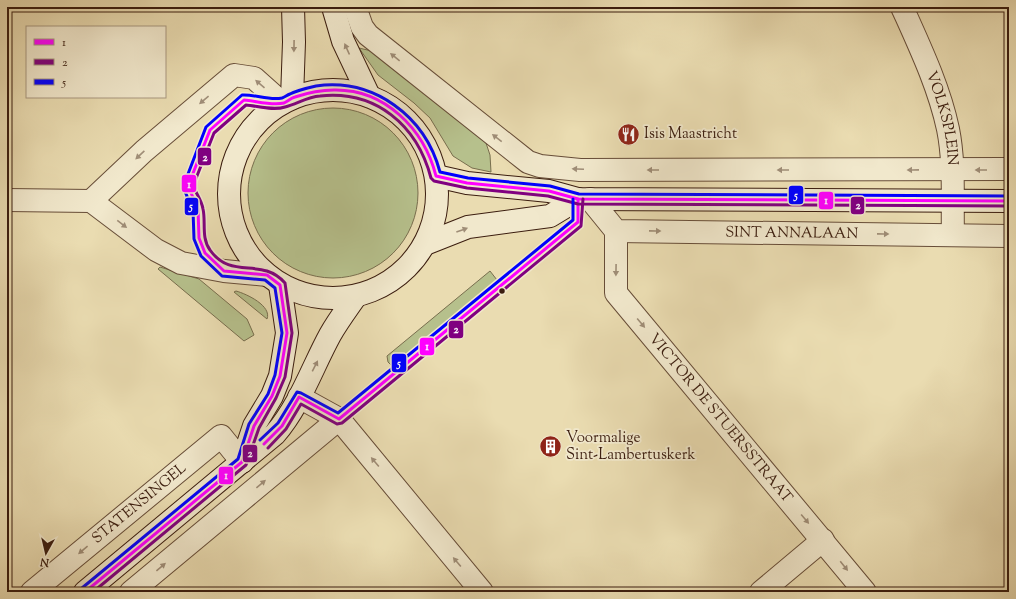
<svg xmlns="http://www.w3.org/2000/svg" width="1016" height="599" viewBox="0 0 1016 599" font-family="'Sorts Mill Goudy',serif">
<rect width="100%" height="100%" fill="#eadcb1"/>
<filter id="stains"><feTurbulence type="fractalNoise" baseFrequency=".005" numOctaves="4"/><feColorMatrix values="0 0 0 0 .2 0 0 0 0 .09 0 0 0 0 .02 0 0 0 .5 -.17"/></filter>
<radialGradient id="worn" r=".72"><stop offset=".6" stop-color="#630" stop-opacity="0"/><stop offset="1" stop-color="#630" stop-opacity=".3"/></radialGradient>
<!-- green -->
<g fill="#b6c08c" stroke="#786e4e">
<polygon points="359,48 376,52 485,140 490,155 491,172 472,168 453,156 430,118 414,103 378,75"/>
<circle cx="333" cy="193" r="85"/>
<polygon points="160,267 199,279 247,319 254,335 244,341 158,269"/>
<polygon points="490,271 497,280 393,367 388,362 387,356"/>
<path d="M236,291C247,294 272,306 267,319L234,292Z"/>
</g>
<g fill="none" stroke-linecap="round" stroke-linejoin="round">
<defs>
<g id="minor">
<polyline points="355,7 362,27 368,35 528,162 540,166 580,170 1009,169"/>
<path id="s1" d="M902,7C920,47 939,87 948,129C955,164 952,200 953,235"/>
<path id="s2" d="M590,199L616,231L1009,236"/>
<polyline points="91,201 144,151 234,75 254,78 282,103"/>
<path id="s3" d="M616,231V293L865,592"/>
<polyline points="299,397 339,419 482,592"/>
<path id="s4" d="M32,592L221,436L242,462"/>
<polyline points="131,592 339,419"/>
<polyline points="761,592 823,540"/>
</g>
<polyline id="tertiary" points="7,200 91,201 156,250 181,263 224,271 267,275"/>
<g id="secondary">
<polyline points="333,7 343,41 369,96"/>
<circle cx="333" cy="194" r="104"/>
<polyline points="292,98 294,42 293,7"/>
<polyline points="436,176 467,183 549,191 578,199 1009,201"/>
<polyline points="425,244 468,227 550,216 578,199"/>
<polyline points="242,462 254,426 272,396 280,376 287,333 280,285"/>
<path d="M85,592L275,434C300,405 312,368 330,335C338,321 347,309 356,296"/>
</g>
</defs>
<!-- minor casing -->
<use href="#minor" stroke="#674d38" stroke-width="24"/>
<!-- tertiary casing -->
<use href="#tertiary" stroke="#674d38" stroke-width="24"/>
<!-- secondary casing -->
<use href="#secondary" stroke="#3b1d0f" stroke-width="24"/>
<!-- minor -->
<use href="#minor" stroke="#f1e8cc" stroke-width="22"/>
<!-- tertiary -->
<use href="#tertiary" stroke="#f1e8cc" stroke-width="22"/>
<!-- secondary -->
<use href="#secondary" stroke="#f1e8cc" stroke-width="22"/>
<defs>
<g id="bus-1">
<polyline points="264,444 282,426 299,397 339,419 578,222 578,199"/>
<path d="M85,592L242,462L254,426L272,396L280,376L287,333L280,285L267,275L224,271L205,253L199,238L198,209L188,186L210,130L244,100C256,101 272,106 284,103C288,101 291,98 295,97C307,93 320,90 334,90C385,89 424,129 436,176L467,183L549,191L578,199L1009,201"/>
</g>
<g id="bus-2">
<polyline points="268,448 286,429 301,404 337,424 342,423 581,226 583,199"/>
<path d="M93,592L246,465L259,428L276,398L285,377L292,333L285,283C261,256 232,281 210,250C201,238 206,222 203,209C202,201 196,193 193,186L214,133L246,105C258,106 273,111 285,107C297,104 307,97 320,96C376,90 417,125 431,178L434,181L467,188L548,196L578,204L1009,206"/>
</g>
<g id="bus-3">
<polyline points="260,440 278,423 297,392 301,393 338,413 573,220 573,199"/>
<path d="M82,588L238,459L249,424L268,394L275,375L282,333L275,288L265,280L222,276L201,256L194,239L193,210L183,187L206,127L242,95C255,94 269,101 282,98C285,97 287,95 290,94C298,90 307,88 316,86C374,78 425,116 440,172L468,178L550,186L579,194L1009,196"/>
</g>
</defs>
<!-- bus-1 casing -->
<use href="#bus-1" stroke="#f1e8cc" stroke-width="6"/>
<!-- bus-2 casing -->
<use href="#bus-2" stroke="#f1e8cc" stroke-width="6"/>
<!-- bus-3 casing -->
<use href="#bus-3" stroke="#f1e8cc" stroke-width="6"/>
<!-- bus-1 -->
<use href="#bus-1" stroke="#f0f" stroke-width="3"/>
<!-- bus-2 -->
<use href="#bus-2" stroke="#800080" stroke-width="3"/>
<!-- bus-3 -->
<use href="#bus-3" stroke="#00f" stroke-width="3"/>
</g>
<!-- one-way arrows -->
<defs><path id="oneway-solid" d="M-6-.8H1V-3.2L6.5 0L1 3.2V.8H-6Z"/></defs>
<g fill="#9f8d77">
<use href="#oneway-solid" transform="translate(294 46) rotate(91)"/>
<use href="#oneway-solid" transform="translate(347 49) rotate(-114)"/>
<use href="#oneway-solid" transform="translate(395 57) rotate(-141)"/>
<use href="#oneway-solid" transform="translate(260 84) rotate(-139)"/>
<use href="#oneway-solid" transform="translate(204 100) rotate(140)"/>
<use href="#oneway-solid" transform="translate(497 138) rotate(-142)"/>
<use href="#oneway-solid" transform="translate(140 155) rotate(137)"/>
<use href="#oneway-solid" transform="translate(578 169) rotate(-177)"/>
<use href="#oneway-solid" transform="translate(653 170) rotate(-180)"/>
<use href="#oneway-solid" transform="translate(783 170) rotate(-180)"/>
<use href="#oneway-solid" transform="translate(913 170) rotate(179)"/>
<use href="#oneway-solid" transform="translate(981 170) rotate(180)"/>
<use href="#oneway-solid" transform="translate(122 224) rotate(38)"/>
<use href="#oneway-solid" transform="translate(462 230) rotate(-20)"/>
<use href="#oneway-solid" transform="translate(655 231) rotate(1)"/>
<use href="#oneway-solid" transform="translate(883 234) rotate(1)"/>
<use href="#oneway-solid" transform="translate(616 270) rotate(91)"/>
<use href="#oneway-solid" transform="translate(641 323) rotate(50)"/>
<use href="#oneway-solid" transform="translate(315 366) rotate(-63)"/>
<use href="#oneway-solid" transform="translate(375 462) rotate(-130)"/>
<use href="#oneway-solid" transform="translate(261 484) rotate(-40)"/>
<use href="#oneway-solid" transform="translate(805 519) rotate(50)"/>
<use href="#oneway-solid" transform="translate(83 550) rotate(140)"/>
<use href="#oneway-solid" transform="translate(457 562) rotate(-130)"/>
<use href="#oneway-solid" transform="translate(844 566) rotate(51)"/>
<use href="#oneway-solid" transform="translate(161 567) rotate(-40)"/>
</g>
<!-- icons -->
<defs>
<symbol id="restaurant-disc" viewBox="-11 -11 22 22"><circle r="9.5" fill="#8f2418" stroke="#f1e8cc"/><path d="M-5-6h1v4h1v-4h1v4h1v-4h1v5L-1.5 .5V6h-2V.5L-5-1ZM5-6V6H3V1.5H1.5Q1.5-4 5-6Z" fill="#fff"/></symbol>
<symbol id="building-disc" viewBox="-11 -11 22 22"><circle r="9.5" fill="#8f2418" stroke="#f1e8cc"/><path d="M-4-6H4V6H1V3H-1V6H-4ZM-2.5-4.3h1.7v1.8h-1.7ZM.8-4.3h1.7v1.8H.8ZM-2.5-1h1.7V.8h-1.7ZM.8-1h1.7V.8H.8Z" fill="#fff"/></symbol>
</defs>
<g fill-rule="evenodd">
<use href="#restaurant-disc" x="616" y="122" width="25" height="25"/>
<use href="#building-disc" x="538" y="434" width="25" height="25"/>
</g>
<!-- markers -->
<circle fill="#3b1d0f" stroke="#f1e8cc" stroke-width="1.5" cx="502" cy="291" r="3.5"/>
<g text-anchor="middle" dominant-baseline="central" stroke-width="3.5" stroke-linejoin="round" paint-order="stroke">
<!-- street labels -->
<g font-size="15" fill="#3b1d0f" stroke="#f1e8cc">
<text stroke="none"><textPath href="#s1" startOffset="119">VOLKSPLEIN</textPath></text>
<text stroke="none"><textPath href="#s2" startOffset="217">SINT ANNALAAN</textPath></text>
<text stroke="none"><textPath href="#s3" startOffset="225">VICTOR DE STUERSSTRAAT</textPath></text>
<text stroke="none"><textPath href="#s4" startOffset="139">STATENSINGEL</textPath></text>
</g>
<!-- poi labels -->
<g font-size="15" fill="#3b1d0f" stroke="#f1e8cc" text-anchor="start">
<text x="644" y="134">Isis Maastricht</text>
<text x="566" y="438">Voormalige<tspan x="566" dy="17">Sint-Lambertuskerk</tspan></text>
</g>
</g>
<g stroke="#f1e8cc" stroke-width="1.5">
<rect x="197" y="147" width="15" height="19" rx="4" fill="#800080"/>
<rect x="181" y="174" width="16" height="19" rx="4" fill="#f0f"/>
<rect x="788" y="185" width="16" height="20" rx="4" fill="#00f"/>
<rect x="818" y="191" width="16" height="19" rx="4" fill="#f0f"/>
<rect x="850" y="196" width="15" height="19" rx="4" fill="#800080"/>
<rect x="184" y="197" width="15" height="19" rx="4" fill="#00f"/>
<rect x="448" y="320" width="16" height="19" rx="4" fill="#800080"/>
<rect x="419" y="337" width="16" height="19" rx="4" fill="#f0f"/>
<rect x="391" y="353" width="16" height="20" rx="4" fill="#00f"/>
<rect x="242" y="444" width="16" height="19" rx="4" fill="#800080"/>
<rect x="218" y="466" width="16" height="19" rx="4" fill="#f0f"/>
</g>
<g font-size="11" text-anchor="middle" font-weight="bold" fill="#fff">
<text x="205" y="161">2</text>
<text x="189" y="188">1</text>
<text x="796" y="199">5</text>
<text x="826" y="204">1</text>
<text x="858" y="209">2</text>
<text x="191" y="210">5</text>
<text x="456" y="333">2</text>
<text x="427" y="350">1</text>
<text x="399" y="367">5</text>
<text x="250" y="457">2</text>
<text x="226" y="479">1</text>
</g>
<!-- margin -->
<rect width="1016" height="599" fill="none" stroke="#eadcb1" stroke-width="24"/>
<rect x="8" y="8" width="1000" height="583" fill="none" stroke="#3b1d0f" stroke-width="2"/>
<rect x="12" y="12" width="992" height="575" fill="none" stroke="#3b1d0f"/>
<!-- legend -->
<rect x="26" y="26" width="140" height="72" fill="#f1e8cc" stroke="#a89780"/>
<rect x="34" y="39" width="20" height="6" fill="#ff00ff" stroke="#a89780"/>
<text x="62" y="46" font-size="12" fill="#3b1d0f">1</text>
<rect x="34" y="59" width="20" height="6" fill="#800080" stroke="#a89780"/>
<text x="62" y="66" font-size="12" fill="#3b1d0f">2</text>
<rect x="34" y="79" width="20" height="6" fill="#0000ff" stroke="#a89780"/>
<text x="62" y="86" font-size="12" fill="#3b1d0f">5</text>
<!-- north arrow -->
<g transform="translate(46 553) rotate(188)" stroke="#f1e8cc" stroke-width="3" paint-order="stroke">
<path d="M0-3L7 15L0 10L-7 15Z" fill="#3b1d0f"/>
<text y="-6" font-size="11" font-weight="bold" text-anchor="middle" fill="#3b1d0f">N</text>
</g>
<rect width="100%" height="100%" filter="url(#stains)"/>
<rect width="100%" height="100%" fill="url(#worn)"/>
</svg>
